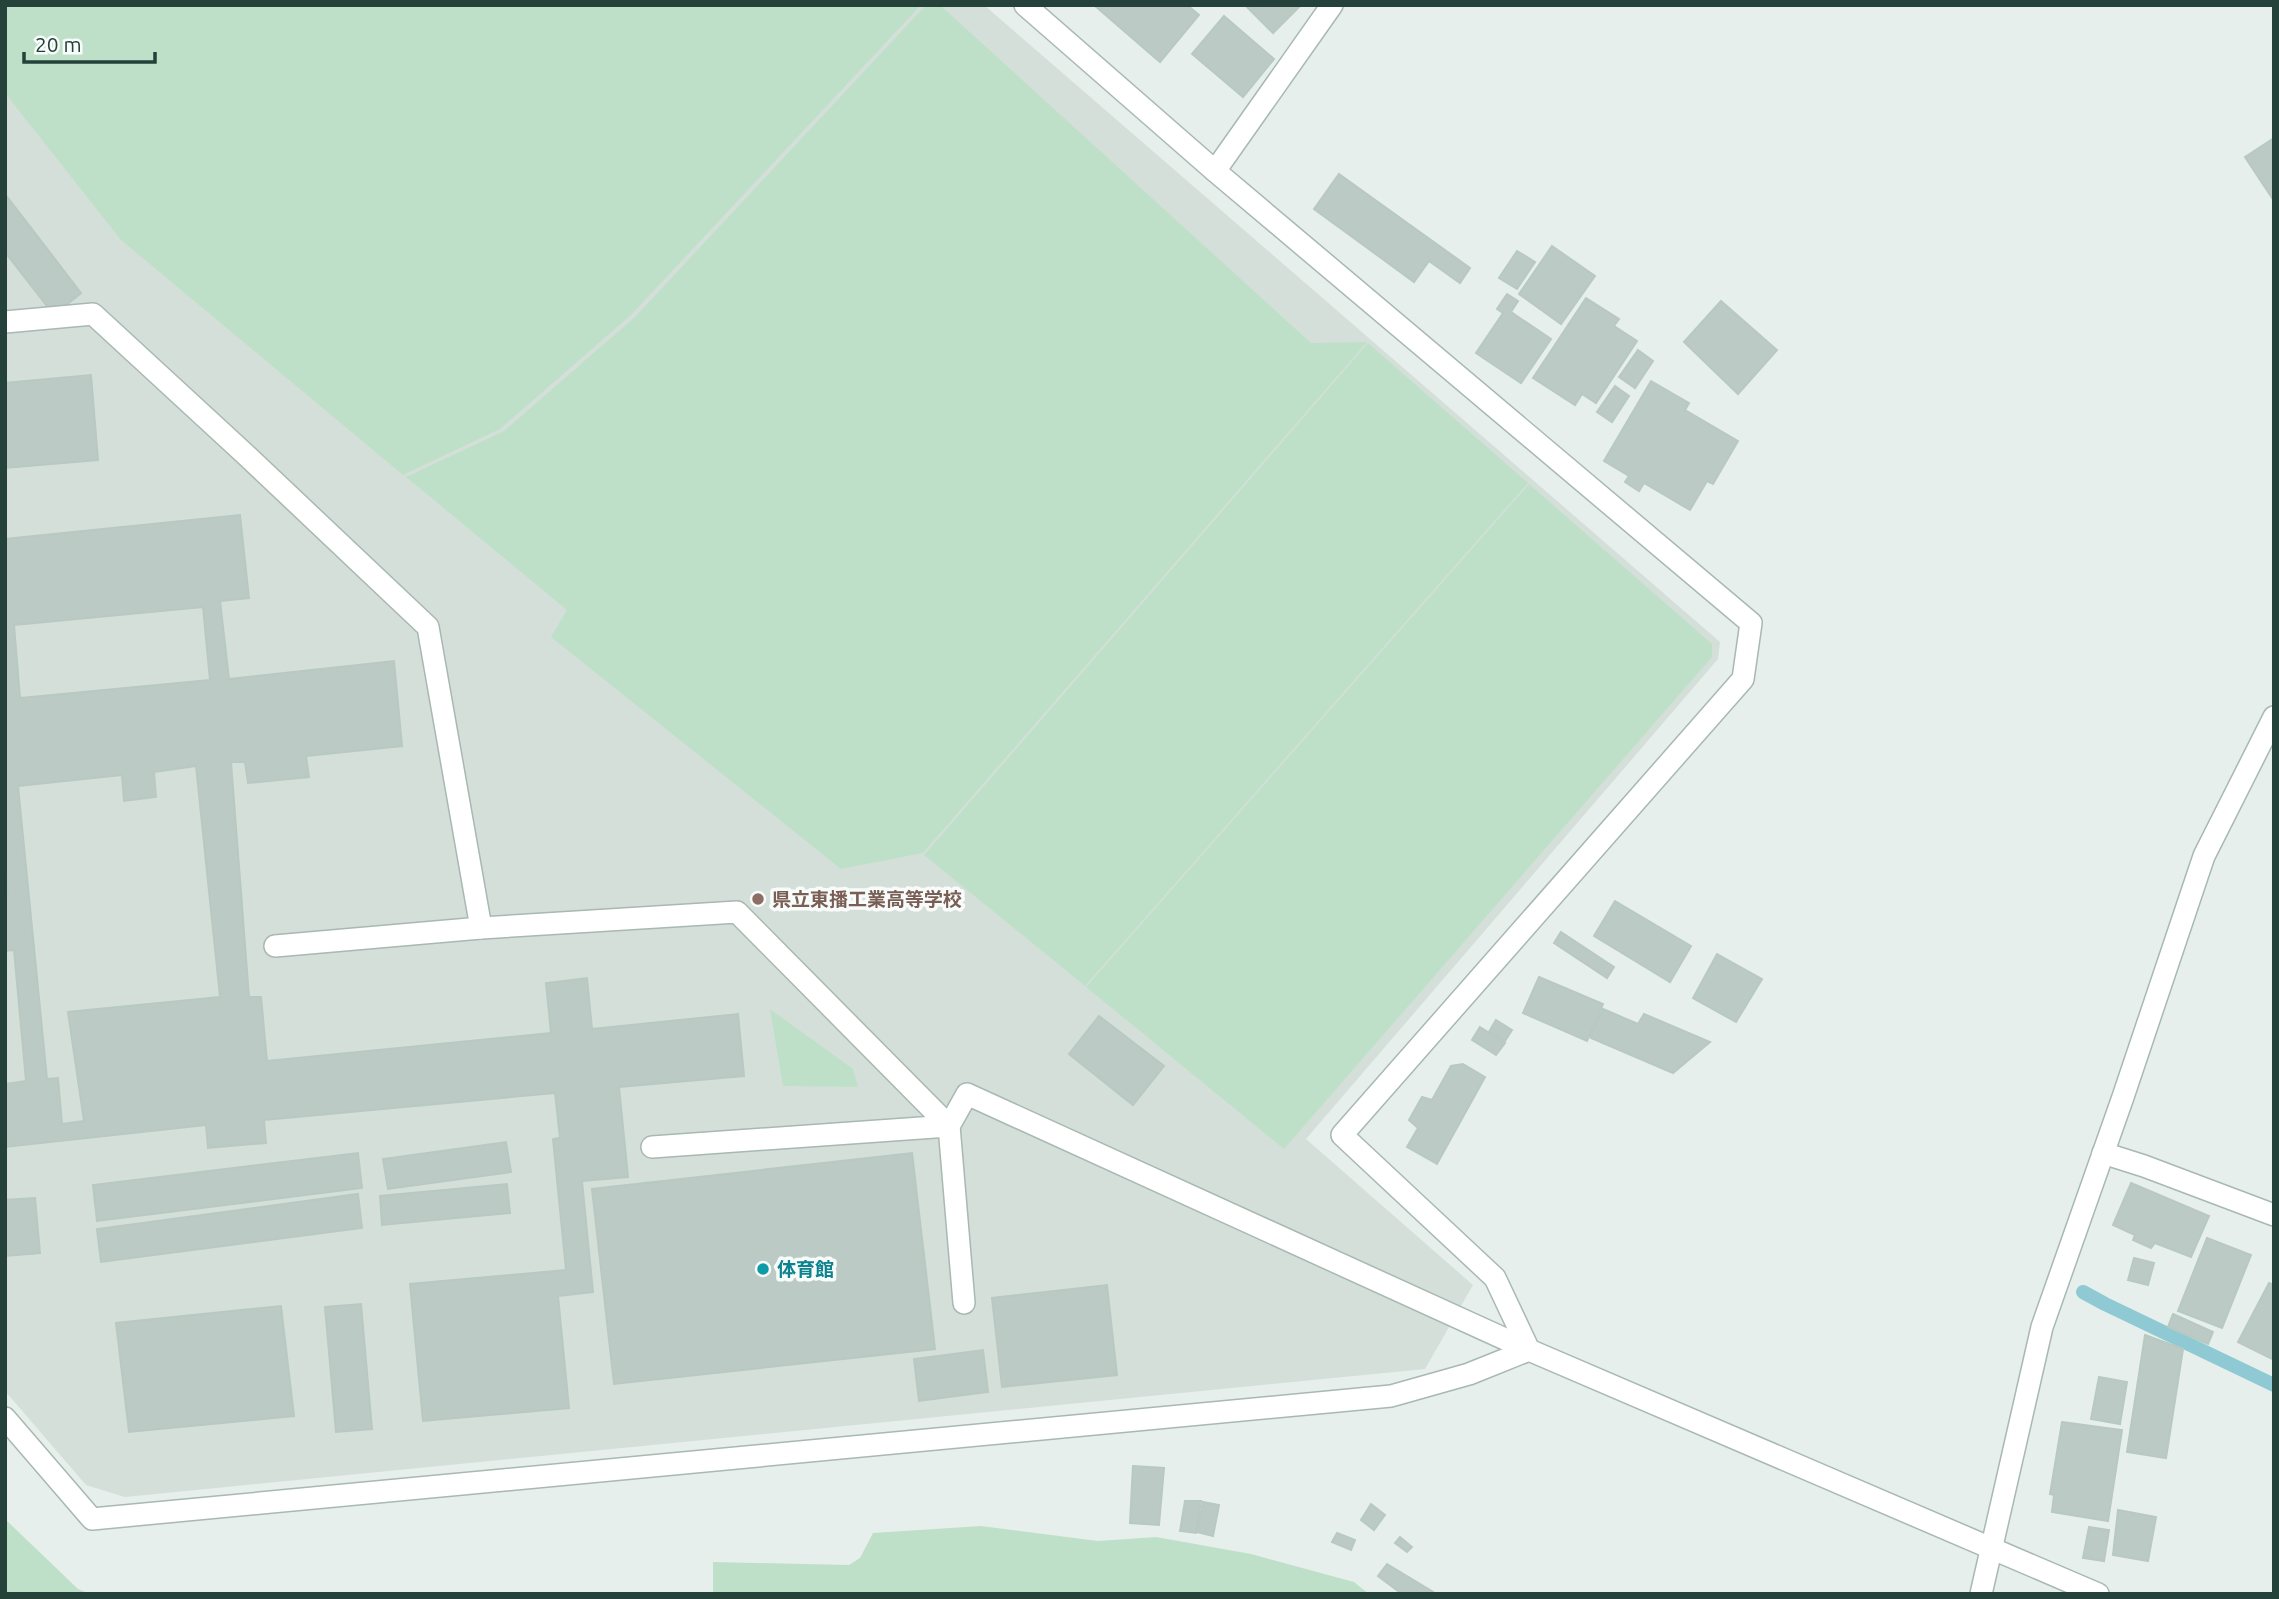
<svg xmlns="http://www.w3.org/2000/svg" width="2279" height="1599" viewBox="0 0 2279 1599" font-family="Ubuntu,'Noto Sans JP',sans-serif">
<rect width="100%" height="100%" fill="#e6efeb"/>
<!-- built -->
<polygon fill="#d4dfda" points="5,5 984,5 1720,642 1718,659 1306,1139 1473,1285 1425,1369 125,1497 86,1485 5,1391"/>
<!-- green -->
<g fill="#bfe0c8">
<polygon points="5,5 921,5 631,315 500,429 403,475 121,240 5,93"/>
<polygon points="926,5 940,5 1311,343 1367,342 923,853 841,869 551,637 567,610 406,477 504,431 635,317"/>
<polygon points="1368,343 1528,483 1085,986 924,855"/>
<polygon points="1529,484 1712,644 1712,657 1284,1149 1086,987"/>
<polygon points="770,1009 853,1069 858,1087 783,1086"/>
<polygon points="5,1519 78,1589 90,1594 5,1594"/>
<polygon points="981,1526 1098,1541 1156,1537 1251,1554 1354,1582 1369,1594 713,1594 713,1562 849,1565 860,1558 873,1533"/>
</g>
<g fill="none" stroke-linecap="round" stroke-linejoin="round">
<!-- stream -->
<polyline stroke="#8ec9d4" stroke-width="14" points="2083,1292 2105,1304 2274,1385"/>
</g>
<!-- building -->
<g fill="#bbcac4" stroke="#b8c9c2" stroke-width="2" fill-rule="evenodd">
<polygon points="1094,5 1187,5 1199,15 1160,62"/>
<polygon points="1245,5 1301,5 1273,33"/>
<polygon points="1224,16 1274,59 1243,97 1192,54"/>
<polygon points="2274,138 2274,201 2245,157"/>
<polygon points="1339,174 1470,268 1460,283 1429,261 1414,282 1314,209"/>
<polygon points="5,194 81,293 54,315 5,252"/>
<polygon points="1552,246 1595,276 1561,324 1519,294"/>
<polygon points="1517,251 1535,262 1517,289 1499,278"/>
<polygon points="1507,294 1518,301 1511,312 1551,339 1521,383 1476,353 1503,313 1497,309"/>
<polygon points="1586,298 1619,319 1614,326 1637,341 1596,403 1582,394 1575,405 1533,378"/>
<polygon points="1721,301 1777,350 1738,394 1684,342"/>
<polygon points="1638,350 1653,361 1635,388 1619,377"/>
<polygon points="91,375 98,460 5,468 5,383"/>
<polygon points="1651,381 1689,403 1685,410 1738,441 1713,484 1707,481 1690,510 1644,483 1639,491 1625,482 1629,476 1604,461"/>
<polygon points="1615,386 1629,396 1612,422 1597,412"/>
<path d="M240,515L249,598L220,601L229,679L394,661L402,746L306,756L309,777L248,783L245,762H231L249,997H261L267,1061L551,1033L546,983L587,978L592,1029L738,1014L744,1076L619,1087L628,1177L582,1181L593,1292L558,1296L569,1408L423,1421L410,1284L566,1270L553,1139L560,1138L555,1093L264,1120L266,1143L208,1148L206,1125L5,1147V1084L26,1081L14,950L5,951V892H8L5,862V539ZM203,607L210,680L20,698L14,625ZM196,766L220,997L68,1012L84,1121L62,1124L58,1078L47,1079L18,786L122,775L124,801L156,797L154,772Z"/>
<polygon points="1615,901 1691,946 1670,982 1594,936"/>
<polygon points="1561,932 1614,967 1607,978 1554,943"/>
<polygon points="1717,954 1762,979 1736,1022 1693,998"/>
<polygon points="1539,977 1603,1004 1587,1041 1523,1013"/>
<polygon points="1603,1009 1638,1024 1644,1014 1710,1042 1673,1073 1591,1038 1590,1036"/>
<polygon points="1099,1016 1164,1066 1133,1105 1069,1054"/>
<polygon points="1496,1020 1512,1030 1505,1041 1489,1032"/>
<polygon points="1480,1027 1505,1043 1496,1055 1472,1040"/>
<polygon points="1463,1064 1485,1077 1437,1164 1407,1147 1418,1128 1409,1120 1422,1097 1432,1100 1451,1066"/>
<polygon points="506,1142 511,1172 388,1189 383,1159"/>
<polygon points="358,1153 362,1188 97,1221 93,1185"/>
<polygon points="912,1153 935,1349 614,1384 592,1189"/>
<polygon points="2131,1183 2209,1216 2191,1257 2155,1243 2151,1248 2133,1240 2135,1235 2113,1225"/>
<polygon points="507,1184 510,1213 382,1225 380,1196"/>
<polygon points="358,1194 362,1228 101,1262 97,1229"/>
<polygon points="35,1198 40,1253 5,1256 5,1200"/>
<polygon points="2207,1238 2251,1255 2222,1328 2178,1311"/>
<polygon points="2134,1258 2154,1263 2148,1285 2128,1280"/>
<polygon points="2269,1283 2274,1285 2274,1360 2238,1342"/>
<polygon points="1107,1285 1117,1375 1002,1387 992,1298"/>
<polygon points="361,1304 372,1429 336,1432 325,1307"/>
<polygon points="281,1306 294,1416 129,1432 116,1323"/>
<polygon points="2173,1314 2213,1332 2208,1344 2168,1327"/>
<polygon points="2145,1335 2183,1349 2166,1458 2127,1452"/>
<polygon points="983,1350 988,1392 919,1401 914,1359"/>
<polygon points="2099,1377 2127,1382 2120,1424 2091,1419"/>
<polygon points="2062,1422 2122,1430 2108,1521 2052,1512 2054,1495 2050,1494"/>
<polygon points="1133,1466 1164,1468 1159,1525 1130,1523"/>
<polygon points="1185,1501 1201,1501 1196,1533 1180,1531"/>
<polygon points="1203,1502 1219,1505 1213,1536 1197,1532"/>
<polygon points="1371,1504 1385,1515 1374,1530 1361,1520"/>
<polygon points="2118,1510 2156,1517 2148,1561 2113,1555"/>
<polygon points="2089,1527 2109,1530 2104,1561 2083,1558"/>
<polygon points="1337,1533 1355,1540 1351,1550 1332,1542"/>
<polygon points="1400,1537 1412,1547 1407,1552 1395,1543"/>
<polygon points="1387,1564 1433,1592 1432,1594 1402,1594 1378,1576"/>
</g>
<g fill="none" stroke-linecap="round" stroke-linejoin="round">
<defs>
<g id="service">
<polyline points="5,322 93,314 245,454 428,627 481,928"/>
<polyline points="275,946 481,928 737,912 949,1126 964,1303"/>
<polyline points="652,1147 949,1126 967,1094 1529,1350"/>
<polyline points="2103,1153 2144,1166 2274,1215"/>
</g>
<g id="minor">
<polyline points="1025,5 1215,171 1751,623 1743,679 1342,1135 1495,1278 1529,1350 2098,1594"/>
<polyline points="1215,171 1332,5"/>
<polyline points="5,1418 92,1519 1391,1396 1469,1374 1529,1350"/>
<polyline points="1981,1594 2042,1327 2123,1097 2204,856 2274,717"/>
</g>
</defs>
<!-- service casing -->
<use href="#service" stroke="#a8b8b2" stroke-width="24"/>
<!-- minor casing -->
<use href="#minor" stroke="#a8b8b2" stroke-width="24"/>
<!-- service -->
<use href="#service" stroke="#fff" stroke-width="21"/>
<!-- minor -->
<use href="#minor" stroke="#fff" stroke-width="21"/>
</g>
<!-- markers -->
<circle fill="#8d6e63" stroke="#f7fbf9" stroke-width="2.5" cx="758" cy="899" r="7"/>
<circle fill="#0f9aa8" stroke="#f7fbf9" stroke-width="2.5" cx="763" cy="1269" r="7"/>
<g text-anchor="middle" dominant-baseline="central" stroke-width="7" stroke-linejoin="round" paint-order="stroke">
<!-- education labels -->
<g font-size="19" font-weight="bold" fill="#785e54" stroke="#f7fbf9" text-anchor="start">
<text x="772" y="899">県立東播工業高等学校</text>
</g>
<!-- culture labels -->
<g font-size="19" font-weight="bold" fill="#0d838f" stroke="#f7fbf9" text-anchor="start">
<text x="777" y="1269">体育館</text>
</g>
</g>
<!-- border -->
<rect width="2279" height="1599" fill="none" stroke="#24423a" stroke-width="14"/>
<!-- scale -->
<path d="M24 52v10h131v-10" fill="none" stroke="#24423a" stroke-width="3.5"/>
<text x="35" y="52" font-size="21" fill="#24423a" stroke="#f7fbf9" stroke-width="5" paint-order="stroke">20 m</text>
</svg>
